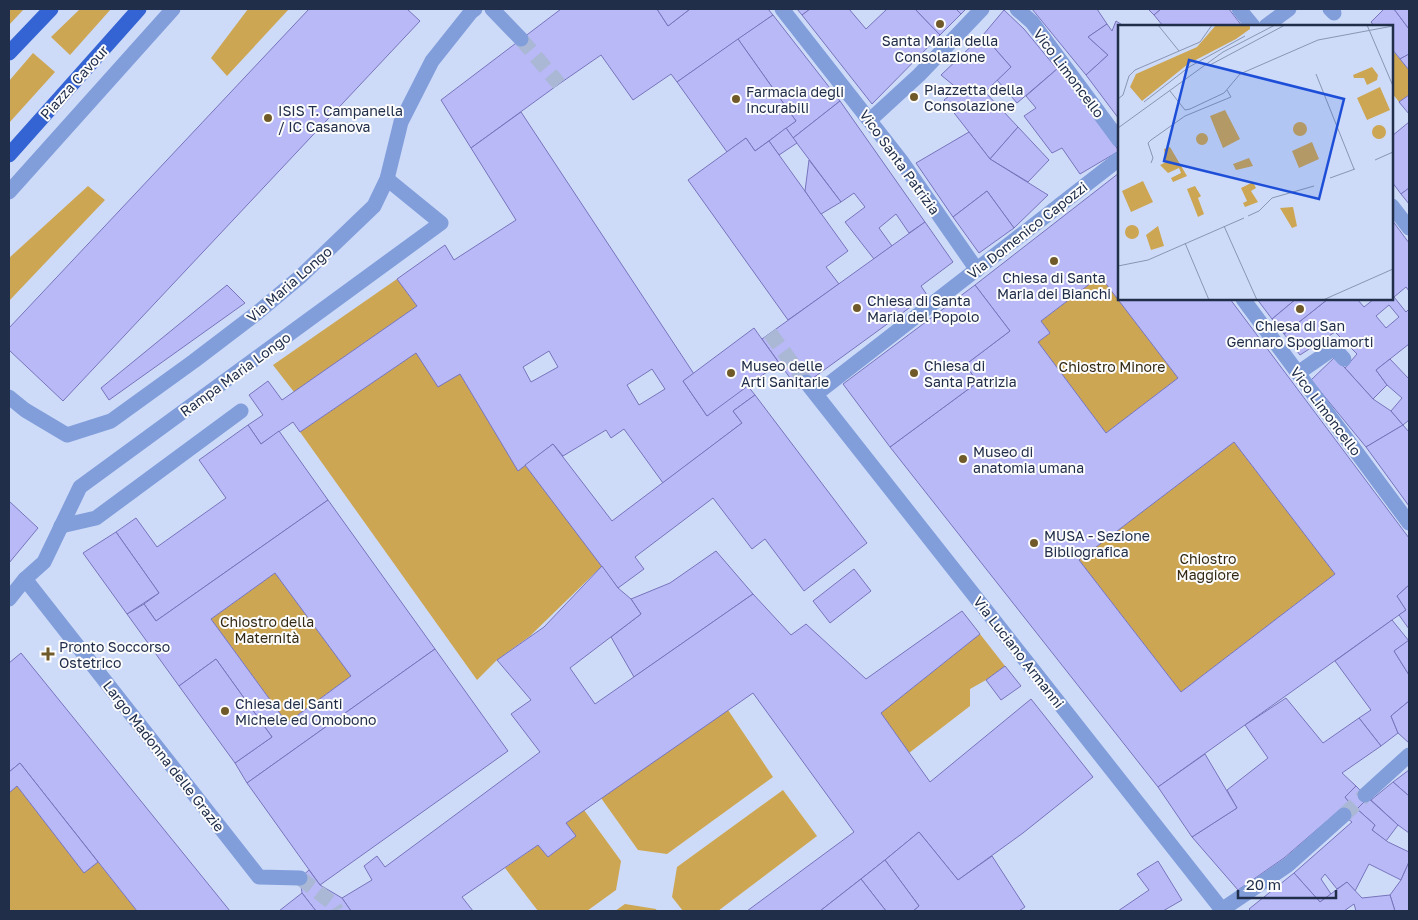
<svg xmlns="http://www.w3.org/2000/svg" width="1418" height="920" viewBox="0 0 1418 920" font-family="'Golos Text',sans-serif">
<rect width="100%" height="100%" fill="#cddbf9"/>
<!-- green -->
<g fill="#cda653">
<polygon points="9,9 24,9 9,25"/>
<polygon points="80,9 111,9 70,55 51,37"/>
<polygon points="248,9 289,9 227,76 211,58"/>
<polygon points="33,53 55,72 9,123 9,81"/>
<polygon points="1395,53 1409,70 1409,95 1399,102 1392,93 1392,56"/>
<polygon points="88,186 105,200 9,301 9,258"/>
<polygon points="1100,276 1178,378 1106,433 1038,342 1050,333 1041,321"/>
<polygon points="397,279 417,306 294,392 273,365"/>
<polygon points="416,353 460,374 518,471 525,465 602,566 530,636 497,660 477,680 300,432"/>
<polygon points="1234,442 1335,574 1181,692 1079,560"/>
<polygon points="275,573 351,676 287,723 211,619"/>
<polygon points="980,634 1005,666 986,680 970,689 970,706 909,753 881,713"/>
<polygon points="728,710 773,777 667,854 638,850 601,798"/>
<polygon points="17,786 84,873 98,862 137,911 11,911 9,908 9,793"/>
<polygon points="783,790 817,836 718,911 683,911 672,897 677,867"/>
<polygon points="584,810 621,861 616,890 587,911 538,911 505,868 538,845 548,857 576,836 566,823"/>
<polygon points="625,904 656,909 657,911 615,911"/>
</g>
<!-- building -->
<g fill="#b9b9f7" stroke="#7774bc" fill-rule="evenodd">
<polygon points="309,9 407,9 420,21 63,401 9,350 9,328"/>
<polygon points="561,9 657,9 668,26 690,9 768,9 773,15 677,82 671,74 633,100 601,55 559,84 471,148 441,100"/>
<polygon points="657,9 690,9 668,26"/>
<polygon points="797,9 810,9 802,15"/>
<polygon points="810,9 849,9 866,29 887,9 915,9 940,35 872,104 802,15"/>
<polygon points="915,9 956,9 961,14 940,35"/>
<polygon points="956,9 966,9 961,14"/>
<polygon points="1032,9 1097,9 1107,24 1088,37 1108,55 1086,75"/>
<polygon points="1148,9 1161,9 1154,15"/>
<polygon points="1161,9 1229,9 1242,26 1163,26 1154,15"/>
<polygon points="1384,9 1394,9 1409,29 1409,54 1400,59 1392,49 1392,26 1374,26 1371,22"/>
<polygon points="1394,9 1409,9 1409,29"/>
<polygon points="1004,10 1024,29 1057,69 1017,103 997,80 1011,67 983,35"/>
<polygon points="773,15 840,101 793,138 786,128 796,121 738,39"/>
<polygon points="1116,21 1124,26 1119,26 1119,119 1086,75 1108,55 1088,37 1107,24 1112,31"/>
<polygon points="983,35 1011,67 985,92 1018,127 990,159 944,100 958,89 941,75"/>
<polygon points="738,39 796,121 755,151 746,138 727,152 677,82"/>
<polygon points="1409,54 1409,70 1400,59"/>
<polygon points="1057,69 1084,103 1119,151 1080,174 1062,148 1052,153 1024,116 1036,108 1026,96"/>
<polygon points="1409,95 1409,114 1399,102"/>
<polygon points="840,101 925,222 909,233 896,214 879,228 892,246 874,259 845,222 865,207 854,193 841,202 793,138"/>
<path d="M521,112L694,374L683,381L707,416L747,385L755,395L733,411L742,423L663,483L624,429L611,438L606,430L563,456L553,444L518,471L460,374L438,387L416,353L300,432L293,422L261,444L248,425L263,415L249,395L268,381L282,400L417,306L397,279L445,245L454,260L516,220L471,148ZM549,351L558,367L531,382L523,367ZM652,369L665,389L639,405L627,385Z"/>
<polygon points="1409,122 1409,188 1401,194 1392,182 1392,136"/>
<polygon points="1018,127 1049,160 1028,182 990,159"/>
<polygon points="786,128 797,143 779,155 769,141"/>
<polygon points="969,132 990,159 1048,195 1014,228 987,191 953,217 916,163"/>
<polygon points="746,138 755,151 769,141 848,251 826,267 839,284 788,320 688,180"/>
<polygon points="809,160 841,202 821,214 805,191"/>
<path d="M1119,173V299H1230L1409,538V585L1397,596L1406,610L1158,787L890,447L978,382L965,365L1010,331L975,285ZM1100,276L1178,378L1106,433L1038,342L1050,333L1041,321ZM1234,442L1335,574L1181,692L1079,560Z"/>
<polygon points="1409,188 1409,204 1401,194"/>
<polygon points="987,191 1014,228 979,253 953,217"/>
<path d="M1392,220L1409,243V291L1406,287L1394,297L1406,312L1409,309V344L1376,370L1387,385L1373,399L1345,368L1357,354L1335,332L1300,355L1284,334L1328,299H1357L1364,307L1374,299H1392ZM1389,305L1399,317L1386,328L1376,316Z"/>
<polygon points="925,222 953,262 921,286 927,295 798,389 762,339"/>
<polygon points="227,285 245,303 109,400 101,388"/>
<polygon points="975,285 1010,331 965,365 978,382 890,447 843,384"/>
<polygon points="1257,299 1296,299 1272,319"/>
<polygon points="1296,299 1328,299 1284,334 1272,319"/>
<polygon points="754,328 779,363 707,416 683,381"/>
<polygon points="1335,357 1373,399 1391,411 1403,425 1366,447 1311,380"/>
<polygon points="1390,359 1409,379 1409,420 1403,425 1391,411 1402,398 1387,385 1376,370"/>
<polygon points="755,395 867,543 804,591 765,539 752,549 713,498 635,557 644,569 618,588 525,465 553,444 612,521 742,423 733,411"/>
<polygon points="248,425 261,444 279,431 328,500 156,621 144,604 159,593 116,532 136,518 157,547 226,498 199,460"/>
<polygon points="1403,425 1409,432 1409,506 1366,447"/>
<path d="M328,500L435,649L247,783L235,763L272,737L216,659L179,686L127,614L144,604L156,621ZM275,573L351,676L287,723L211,619Z"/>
<polygon points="9,501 38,528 9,563"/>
<polygon points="116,532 159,593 127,614 83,553"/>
<polygon points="716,551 753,594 634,677 611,637 641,614 631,599 670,583"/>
<polygon points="602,566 618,588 631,599 641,614 570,668 595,704 753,594 791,635 806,624 866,679 962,611 980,634 881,713 930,782 1031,699 1093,777 1023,833 958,880 919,832 885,860 820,911 747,911 854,832 753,693 566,823 576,836 548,857 538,845 462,897 473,911 351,911 342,898 372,880 364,866 377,856 385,867 540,752 511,714 531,700 497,660 544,627"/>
<polygon points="854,569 871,591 830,623 813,601"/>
<polygon points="1409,585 1409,629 1399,615 1406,610 1397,596"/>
<polygon points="1392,620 1409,641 1394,651 1409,675 1409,701 1391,716 1398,733 1381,746 1359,718 1371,710 1335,661"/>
<polygon points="1409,640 1409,675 1394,651"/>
<polygon points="435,649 508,751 320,885 247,783"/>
<polygon points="21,653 230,911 137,911 20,763 9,772 9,663"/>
<polygon points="216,659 272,737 235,763 179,686"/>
<polygon points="1005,666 1021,686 1001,700 986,680"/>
<polygon points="1286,698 1323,743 1359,718 1381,746 1342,773 1356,786 1345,797 1349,802 1284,858 1238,890 1192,837 1237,808 1227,790 1268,758 1245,725"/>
<polygon points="1409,701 1409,743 1398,733 1391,716"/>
<polygon points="1205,754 1237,808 1192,837 1158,787"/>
<polygon points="20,763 98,862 84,873 17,786 9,793 9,772"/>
<polygon points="1409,770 1409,796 1393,782"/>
<polygon points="1393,782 1409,796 1409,833 1398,825 1371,800"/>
<polygon points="1356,786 1368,798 1348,819 1340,810 1349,802 1345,797"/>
<polygon points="1368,798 1398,825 1386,841 1372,830 1375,825 1357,809"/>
<polygon points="1357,809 1375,825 1372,830 1388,842 1409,852 1409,862 1401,880 1369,864 1355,891 1347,882 1337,889 1325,874 1321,879 1331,894 1320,902 1294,873 1352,822 1348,819"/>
<polygon points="919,832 958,880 992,856 1025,907 1019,911 913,911 919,906 885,860"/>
<polygon points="885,860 919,906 913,911 886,911 861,879"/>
<polygon points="1158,861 1182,900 1163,911 1118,911 1149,890 1137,874"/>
<polygon points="1409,862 1409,911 1395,911 1390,895 1401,880"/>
<polygon points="309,870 320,885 342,898 351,911 316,911 302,893 300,878"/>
<polygon points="1294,873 1320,902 1347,882 1362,898 1390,895 1395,911 1356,911 1354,904 1344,911 1251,911 1249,909"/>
<polygon points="861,879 886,911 820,911"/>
<polygon points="302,893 316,911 279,911"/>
</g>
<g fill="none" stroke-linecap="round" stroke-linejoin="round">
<!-- minor-tunnel -->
<g stroke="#aab8d6" stroke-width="15" stroke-dasharray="15 8" stroke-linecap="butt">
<polyline points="521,39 559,84"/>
<polyline points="770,333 806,382"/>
<polyline points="1344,815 1365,795"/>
<polyline points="300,878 331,902 337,911"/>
</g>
<!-- minor -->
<g stroke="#819edb" stroke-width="15">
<polyline points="492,9 521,39"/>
<polyline points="782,9 902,162 977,270"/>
<polyline points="1017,9 1032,22 1119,140"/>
<polyline points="1239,9 1253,26"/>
<polyline points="1330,9 1334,13"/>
<polyline points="1266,26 1289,9"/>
<polyline points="870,120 919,75 982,9"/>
<polyline points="9,192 173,9"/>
<polyline points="1392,206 1409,228"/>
<polyline points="1243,299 1409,523"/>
<polyline points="1298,373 1334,348 1344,359"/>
<polyline points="806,382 1223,911"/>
<polyline points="816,394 1119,159"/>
<polyline points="9,397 25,410 67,435 111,421 194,361 257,313 300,277 374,206 387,179 401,122 432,61 471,12 475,9"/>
<polyline points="61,526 96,518 241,411"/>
<polyline points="25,579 259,877 300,878"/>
<polyline points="9,599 25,579 44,562 80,487 441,223 387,179"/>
<polyline points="1365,795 1409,755"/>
<polyline points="1220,911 1288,865 1344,815"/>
</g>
<!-- major -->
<g stroke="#3463d4" stroke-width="15">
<polyline points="9,53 51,9"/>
<polyline points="9,155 139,9"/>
</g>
</g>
<!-- markers -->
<g fill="#715a2a" stroke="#fcfcfc" stroke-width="2">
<circle cx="940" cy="24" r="5"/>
<circle cx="914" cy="97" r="5"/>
<circle cx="736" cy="99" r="5"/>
<circle cx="268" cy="118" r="5"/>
<circle cx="1054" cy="261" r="5"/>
<circle cx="857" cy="308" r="5"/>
<circle cx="1300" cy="309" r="5"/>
<circle cx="731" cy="373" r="5"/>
<circle cx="914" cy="373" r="5"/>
<circle cx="963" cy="459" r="5"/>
<circle cx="1034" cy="543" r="5"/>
<path d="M45.5 646.5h5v5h5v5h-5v5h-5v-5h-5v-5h5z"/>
<circle cx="225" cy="711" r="5"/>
</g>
<g text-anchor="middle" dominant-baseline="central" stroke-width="4" stroke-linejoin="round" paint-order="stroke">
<!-- poi labels -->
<g font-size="14" fill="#202e4a" stroke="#fcfcfc" text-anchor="start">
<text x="940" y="40" text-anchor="middle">Santa Maria della<tspan x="940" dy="16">Consolazione</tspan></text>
<text x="924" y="89">Piazzetta della<tspan x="924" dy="16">Consolazione</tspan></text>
<text x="746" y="91">Farmacia degli<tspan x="746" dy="16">Incurabili</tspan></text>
<text x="278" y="110">ISIS T. Campanella<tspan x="278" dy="16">/ IC Casanova</tspan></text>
<text x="1054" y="277" text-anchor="middle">Chiesa di Santa<tspan x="1054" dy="16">Maria dei Bianchi</tspan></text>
<text x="867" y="300">Chiesa di Santa<tspan x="867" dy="16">Maria del Popolo</tspan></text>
<text x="1300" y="325" text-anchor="middle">Chiesa di San<tspan x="1300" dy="16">Gennaro Spogliamorti</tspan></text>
<text x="741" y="365">Museo delle<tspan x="741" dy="16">Arti Sanitarie</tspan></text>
<text x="924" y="365">Chiesa di<tspan x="924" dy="16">Santa Patrizia</tspan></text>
<text x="973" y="451">Museo di<tspan x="973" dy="16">anatomia umana</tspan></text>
<text x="1044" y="535">MUSA - Sezione<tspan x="1044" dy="16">Bibliografica</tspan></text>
<text x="59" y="646">Pronto Soccorso<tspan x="59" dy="16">Ostetrico</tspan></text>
<text x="235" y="703">Chiesa dei Santi<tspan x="235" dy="16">Michele ed Omobono</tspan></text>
</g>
<!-- street labels -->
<g font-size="14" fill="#202e4a" stroke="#fcfcfc">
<text transform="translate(1069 73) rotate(53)">Vico Limoncello</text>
<text transform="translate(74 82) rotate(-48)">Piazza Cavour</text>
<text transform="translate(900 162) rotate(54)">Vico Santa Patrizia</text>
<text transform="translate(1027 230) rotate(-38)">Via Domenico Capozzi</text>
<text transform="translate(289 284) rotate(-41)">Via Maria Longo</text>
<text transform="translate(235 374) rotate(-36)">Rampa Maria Longo</text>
<text transform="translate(1326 411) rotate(53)">Vico Limoncello</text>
<text transform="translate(1019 652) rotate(52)">Via Luciano Armanni</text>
<text transform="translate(164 756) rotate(52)">Largo Madonna delle Grazie</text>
</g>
<!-- park labels -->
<g font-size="14" fill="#322813" stroke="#fcfcfc">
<text x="1112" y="366">Chiostro Minore</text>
<text x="1208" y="558">Chiostro<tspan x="1208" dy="16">Maggiore</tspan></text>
<text x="267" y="621">Chiostro della<tspan x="267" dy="16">Maternità</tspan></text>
</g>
</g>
<!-- overview -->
<g transform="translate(1118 25)">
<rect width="275" height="275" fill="#cddbf9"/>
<path d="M98,0H132V4L118,14L70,39L24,76L12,62L18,49L79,22ZM254,42L260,50L259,55L249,60L246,53H236L235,50ZM262,62L272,85L249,95L239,73ZM107,85L122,114L105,123L92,91ZM175 104a7 7 0 1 1 14 0a7 7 0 1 1-14 0ZM254 107a7 7 0 1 1 14 0a7 7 0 1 1-14 0ZM78 114a6 6 0 1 1 12 0a6 6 0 1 1-12 0ZM194,117L201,134L181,143L174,126ZM52,122L69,151L55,157L53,153L63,148L61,143L50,148L42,140L48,137L46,124ZM131,133L135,141L118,145L115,139ZM25,156L35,177L13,187L4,166ZM135,157L138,163L133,166L140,177L127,182L125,178L129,176L123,163ZM77,161L83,171L80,173L86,189L80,192L69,164ZM175,182L179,201L174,203L162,183ZM7 207a7 7 0 1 1 14 0a7 7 0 1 1-14 0ZM40,201L46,221L33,225L28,210Z" fill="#cda653"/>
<path fill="none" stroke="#8896b3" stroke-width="1" d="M40,0L61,26M249,0L275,61M92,40L167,0M198,49L236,144M52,66L67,85L72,84L106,68L122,49L200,15L275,1M0,74L5,70L11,51L17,45L82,17L94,0M26,77L71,42L127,11M0,103L105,27L157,0M257,135L275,127M33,138L35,133L30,118L33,115L67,91L113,72L109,65M212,153L237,144M130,191L141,186L154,173L196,161M106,201L139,275M67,218L91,275M0,241L30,235L126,193M205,275L275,244"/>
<path fill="#1d4ed8" fill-opacity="0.15" stroke="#1d4ed8" stroke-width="2.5" d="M71,35L226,74L201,174L46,136Z"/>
<rect width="275" height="275" fill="none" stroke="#202e4a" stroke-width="2.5"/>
</g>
<!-- border -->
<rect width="1418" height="920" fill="none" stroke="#202e4a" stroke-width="20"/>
<!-- scale -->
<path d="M1238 890v8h98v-8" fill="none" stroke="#202e4a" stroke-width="2.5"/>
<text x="1246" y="890" font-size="15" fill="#202e4a" stroke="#fcfcfc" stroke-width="4" paint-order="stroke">20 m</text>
</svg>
